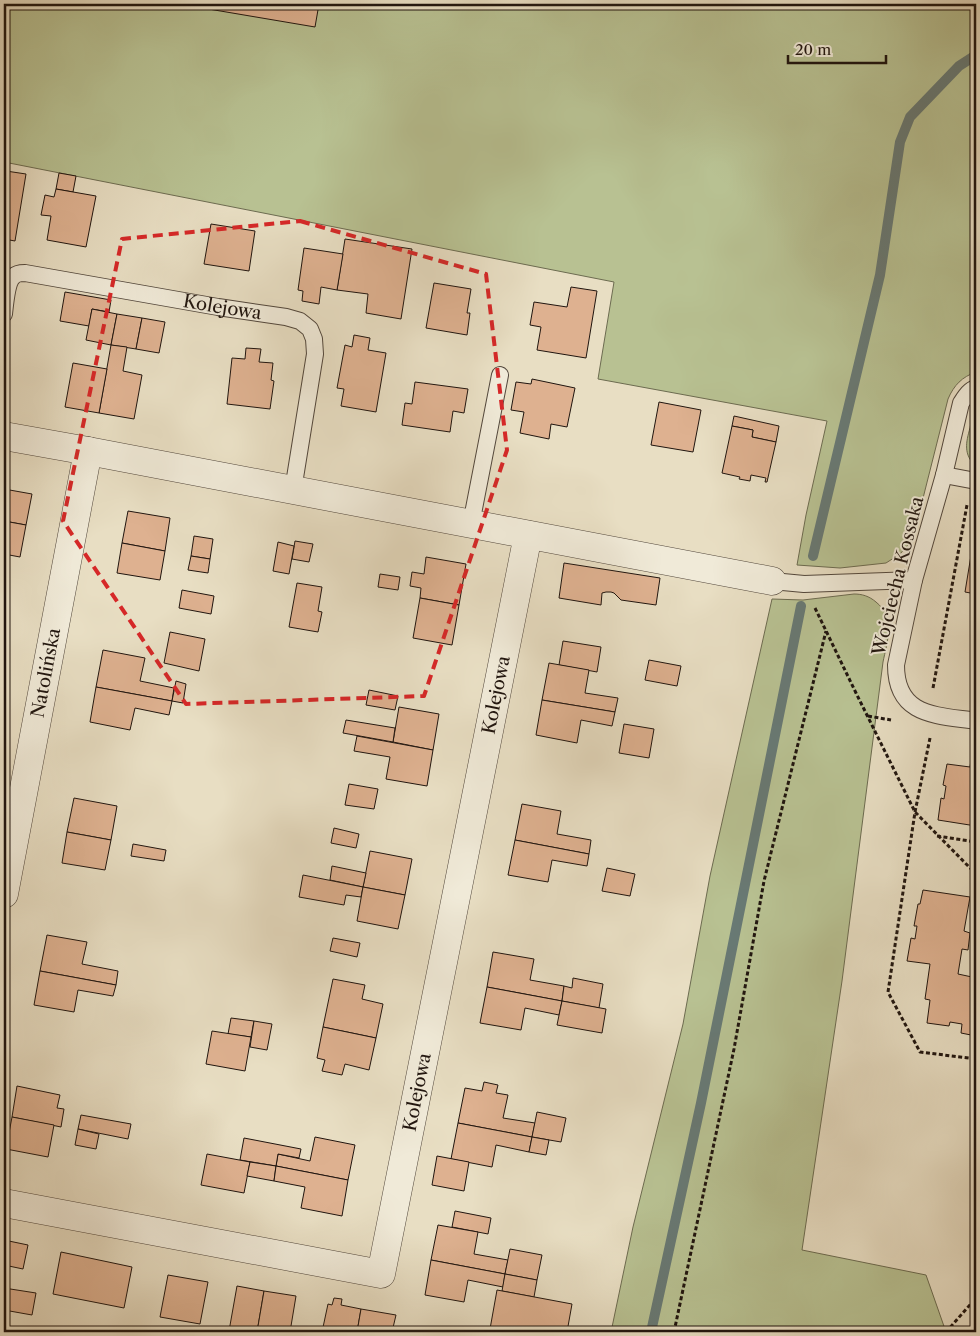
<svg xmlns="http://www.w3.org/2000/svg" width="980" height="1336" viewBox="0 0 980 1336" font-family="'Libre Caslon Text',serif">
<rect width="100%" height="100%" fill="#e8dec3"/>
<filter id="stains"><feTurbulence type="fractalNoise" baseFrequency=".004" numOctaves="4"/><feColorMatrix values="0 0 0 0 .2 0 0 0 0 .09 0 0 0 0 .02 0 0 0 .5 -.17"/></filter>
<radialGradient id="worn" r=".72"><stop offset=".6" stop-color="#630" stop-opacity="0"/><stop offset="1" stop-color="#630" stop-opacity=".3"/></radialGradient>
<!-- green -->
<g fill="#b8c192" stroke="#6c6b50">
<path d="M4,4H976V372C962,377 954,385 948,399L914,534L909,544L900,554L886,563L840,568L797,565L806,515L827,421L598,379L614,282L4,162Z"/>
<path d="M976,408V466C963,455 966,442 970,428C971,421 973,414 976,408Z"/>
<path d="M854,594C862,594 869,596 876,602C896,618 887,642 883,662L842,981L802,1250L926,1275L946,1332H611L633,1227L683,1024L710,876L772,599L803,600Z"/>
</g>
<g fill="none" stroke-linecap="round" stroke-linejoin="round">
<!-- stream -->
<g stroke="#687974" stroke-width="10">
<polyline points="813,556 880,275 900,142 910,117 959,66 976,55"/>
<polyline points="651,1332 701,1103 801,606"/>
</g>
</g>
<!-- building -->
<g fill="#deb190" stroke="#20150f">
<polygon points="179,4 319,4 315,27"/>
<polygon points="6,171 26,174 15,241 4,239 4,179"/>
<polygon points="59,173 76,176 73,192 56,189"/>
<polygon points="56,189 96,196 86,247 47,240 51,216 41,215 45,195 54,197"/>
<polygon points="211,224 255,231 249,271 204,264"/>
<polygon points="345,239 412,249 401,319 366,313 368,294 337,290"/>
<polygon points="304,248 343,254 337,290 321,287 319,304 302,301 303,291 298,290"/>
<polygon points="434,283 471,289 467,313 470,313 467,335 426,328"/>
<polygon points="571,287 597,291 586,358 537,350 541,327 530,325 534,302 567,307"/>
<polygon points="65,292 111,300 109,312 92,309 89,326 60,321"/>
<polygon points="92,309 117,314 111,345 86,340"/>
<polygon points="117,314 142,318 136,349 111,345"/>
<polygon points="142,318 165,322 159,353 136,349"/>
<polygon points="354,335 370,338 368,350 386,353 376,412 341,406 344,389 337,388 345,345 352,347"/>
<polygon points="111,345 127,347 123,371 142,375 134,419 99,413"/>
<polygon points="246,348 261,349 259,362 273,363 271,380 274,381 270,409 227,404 232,358 245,359"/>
<polygon points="73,363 107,369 99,413 65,407"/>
<polygon points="532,379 575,388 567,427 551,424 549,439 520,433 524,412 511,410 516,382 531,384"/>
<polygon points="415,382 468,389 464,413 453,411 450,432 402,425 405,403 412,404"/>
<polygon points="659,402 701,410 693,452 651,445"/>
<polygon points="734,416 779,426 776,442 752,437 753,430 732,426"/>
<polygon points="732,426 753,430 752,437 776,442 767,482 765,482 766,478 751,475 750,481 739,479 740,477 722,473"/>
<polygon points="4,489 32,494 26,525 4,521"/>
<polygon points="128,511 170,518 165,551 122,543"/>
<polygon points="4,521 26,525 20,557 4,554"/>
<polygon points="975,531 976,531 976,594 965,592"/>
<polygon points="194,536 213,539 210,559 191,556"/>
<polygon points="295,541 313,544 309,562 292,559"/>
<polygon points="278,542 294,546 289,574 273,571"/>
<polygon points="122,543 165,551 160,580 117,573"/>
<polygon points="191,556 210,559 208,573 188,570"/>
<polygon points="426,557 466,564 459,605 420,598 421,588 410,586 412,572 424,574"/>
<polygon points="564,563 660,578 656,605 621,600 614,593 611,592 606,592 602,593 601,605 559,598"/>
<polygon points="380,574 400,577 398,590 378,587"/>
<polygon points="297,583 322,587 318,611 322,612 318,632 289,627"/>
<polygon points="182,590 214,596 211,614 179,608"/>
<polygon points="420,598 459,605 452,645 413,638"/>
<polygon points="170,632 205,639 199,671 164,663"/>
<polygon points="563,641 601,647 597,672 559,665"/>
<polygon points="103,650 145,658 140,681 174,688 172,701 96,687"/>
<polygon points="649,660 681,666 677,686 645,680"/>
<polygon points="549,663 589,670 585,693 618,698 615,712 542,700"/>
<polygon points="176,681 186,684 183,703 172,701"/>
<polygon points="96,687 172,701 169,715 135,708 130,730 90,722"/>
<polygon points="369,690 398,696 395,710 366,705"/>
<polygon points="542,700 615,712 612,726 581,720 577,743 536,735"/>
<polygon points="399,707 439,714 433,750 393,742"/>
<polygon points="346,720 395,728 393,742 343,733"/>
<polygon points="624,724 654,729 649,758 619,753"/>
<polygon points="357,736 433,750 427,786 386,779 390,757 354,751"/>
<polygon points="971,760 976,761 976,826 938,820 941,798 944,799 946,786 943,785 947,764 970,767"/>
<polygon points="349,784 378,789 374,809 345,805"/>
<polygon points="74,798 117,806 111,840 67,832"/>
<polygon points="522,804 561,811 557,834 591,840 589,854 515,840"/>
<polygon points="334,828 359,834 356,848 331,843"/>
<polygon points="67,832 111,840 105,870 62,863"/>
<polygon points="515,840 589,854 587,866 552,860 548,882 508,875"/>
<polygon points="133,844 166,850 164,861 131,856"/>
<polygon points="370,851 412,859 405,895 363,887"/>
<polygon points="332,866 366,873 363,887 330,880"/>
<polygon points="607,868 635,874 630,896 602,891"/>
<polygon points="303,875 363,887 361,897 346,895 344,905 299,897"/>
<polygon points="363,887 405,895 398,929 357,921"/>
<polygon points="923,890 970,897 964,931 970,933 968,950 962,949 958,974 972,977 971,984 976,985 976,1036 961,1033 962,1024 950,1022 949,1026 927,1023 930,1000 925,999 930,964 907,961 911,938 915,939 917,926 914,926 918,904 920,904"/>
<polygon points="47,935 87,942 82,964 118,971 116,985 40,971"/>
<polygon points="333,938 360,943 357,957 330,951"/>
<polygon points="493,952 534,959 530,980 564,986 562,1001 487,987"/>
<polygon points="40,971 116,985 113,996 78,990 74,1012 34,1005"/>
<polygon points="573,978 603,984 599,1008 562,1001 564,986 572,988"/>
<polygon points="333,979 365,985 362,999 383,1004 376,1038 323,1027"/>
<polygon points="487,987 562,1001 559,1015 525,1008 521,1030 480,1023"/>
<polygon points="562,1001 606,1009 602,1033 557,1025"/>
<polygon points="231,1018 254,1021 251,1037 228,1034"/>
<polygon points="254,1021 272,1024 267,1050 250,1047"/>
<polygon points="323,1027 376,1038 369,1070 345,1064 342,1075 322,1071 325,1060 317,1058"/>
<polygon points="212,1031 251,1037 245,1071 206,1064"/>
<polygon points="484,1082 498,1085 496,1093 508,1095 503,1118 535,1123 532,1137 458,1123 465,1088 482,1091"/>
<polygon points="17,1086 60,1095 57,1108 64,1109 61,1127 12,1117"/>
<polygon points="537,1112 566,1118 561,1142 532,1137"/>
<polygon points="81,1115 131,1124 128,1139 78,1129"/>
<polygon points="12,1117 54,1125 48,1157 6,1149"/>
<polygon points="458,1123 532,1137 529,1152 496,1145 492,1167 451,1159"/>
<polygon points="78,1129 99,1134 96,1149 75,1145"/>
<polygon points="315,1137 355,1145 348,1180 276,1166 278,1154 310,1161"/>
<polygon points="532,1137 549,1140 546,1155 529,1152"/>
<polygon points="244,1138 301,1149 299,1158 278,1154 276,1166 240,1160"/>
<polygon points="207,1154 250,1162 244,1193 201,1185"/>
<polygon points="437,1156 469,1162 464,1191 432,1185"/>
<polygon points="250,1162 276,1166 274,1181 247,1176"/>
<polygon points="276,1166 348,1180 342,1216 301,1208 305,1187 274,1181"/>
<polygon points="455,1211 491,1218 488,1234 452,1227"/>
<polygon points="438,1225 478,1232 474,1254 508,1260 505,1274 431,1260"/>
<polygon points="4,1240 28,1245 23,1269 4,1265"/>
<polygon points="510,1249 542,1255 537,1280 505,1274"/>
<polygon points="61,1252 132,1267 124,1308 53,1294"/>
<polygon points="431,1260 505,1274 503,1287 468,1280 464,1302 425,1295"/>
<polygon points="505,1274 537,1280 534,1297 502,1291"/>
<polygon points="168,1275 208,1282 200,1324 160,1317"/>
<polygon points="237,1286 264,1291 257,1332 229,1331"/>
<polygon points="4,1288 36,1293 32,1315 4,1310"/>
<polygon points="497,1290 572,1304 567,1332 505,1332 490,1329"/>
<polygon points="264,1291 296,1296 290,1332 257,1332"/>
<polygon points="334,1298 342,1299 341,1305 361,1309 357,1332 322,1332 328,1304 332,1305"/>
<polygon points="361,1309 396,1315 392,1332 357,1332"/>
<polygon points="69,1327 101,1332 68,1332"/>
</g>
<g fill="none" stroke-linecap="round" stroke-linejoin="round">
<defs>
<g id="lane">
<path id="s1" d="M4,314C5,305 7,281 14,276C17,273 21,273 25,273L218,307L286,317L300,321L310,329L314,339L315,354L293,490"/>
<path d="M976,388C969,390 965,397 961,403L944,475L914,580L896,665C896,717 937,715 976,721"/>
<polyline points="944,475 976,481"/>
<polyline points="471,524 500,375"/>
<polyline points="772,581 804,584 914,580"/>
</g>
<g id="street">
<polyline points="4,436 88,451 772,581"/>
<path id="s2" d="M4,894L88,451"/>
<path id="s3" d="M4,1203L381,1274L528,535"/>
</g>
</defs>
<!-- lane casing -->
<use href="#lane" stroke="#52473c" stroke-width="18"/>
<!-- street casing -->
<use href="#street" stroke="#52473c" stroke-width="29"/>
<!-- path -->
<g stroke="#20150f" stroke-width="3" stroke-dasharray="4 2.5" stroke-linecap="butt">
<polyline points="815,608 856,693 915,812 976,874"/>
<polyline points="933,688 967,505"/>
<polyline points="868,716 891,720"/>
<polyline points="930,738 915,812 888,992 920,1052 976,1059"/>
<polyline points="937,836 976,842"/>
<polyline points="976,1253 972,1275 976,1292"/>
<polyline points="674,1332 734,1049 764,881 826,631"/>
<polyline points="946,1332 976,1298"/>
</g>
<!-- lane -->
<use href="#lane" stroke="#f0ead8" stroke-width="16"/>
<!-- street -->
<use href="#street" stroke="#f0ead8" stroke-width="28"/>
</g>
<!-- marked area -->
<path fill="none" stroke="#d62828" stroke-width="4" stroke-dasharray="10 6" stroke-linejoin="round" d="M300,221L486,274L507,450L424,696L186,704L63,521L122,239Z"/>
<g text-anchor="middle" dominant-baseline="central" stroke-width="4" stroke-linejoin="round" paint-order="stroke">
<!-- street labels -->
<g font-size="18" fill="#20150f" stroke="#f0ead8">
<text stroke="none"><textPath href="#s1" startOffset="252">Kolejowa</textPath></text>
<text transform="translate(898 576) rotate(-76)">Wojciecha Kossaka</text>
<text stroke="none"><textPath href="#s2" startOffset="225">Natolińska</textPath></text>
<text stroke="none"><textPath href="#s3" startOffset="974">Kolejowa</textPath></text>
<text stroke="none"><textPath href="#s3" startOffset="569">Kolejowa</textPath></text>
</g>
</g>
<!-- margin -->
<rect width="980" height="1336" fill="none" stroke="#e8dec3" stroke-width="20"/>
<rect x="5" y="5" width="970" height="1326" fill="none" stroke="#20150f" stroke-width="2.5"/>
<rect x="10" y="10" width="960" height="1316" fill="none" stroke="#20150f"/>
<!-- scale -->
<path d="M788 55v8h98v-8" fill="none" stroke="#20150f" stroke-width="2.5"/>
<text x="795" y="55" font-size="15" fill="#20150f" stroke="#f0ead8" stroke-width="4" paint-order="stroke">20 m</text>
<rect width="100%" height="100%" filter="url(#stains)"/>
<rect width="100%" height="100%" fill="url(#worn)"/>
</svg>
